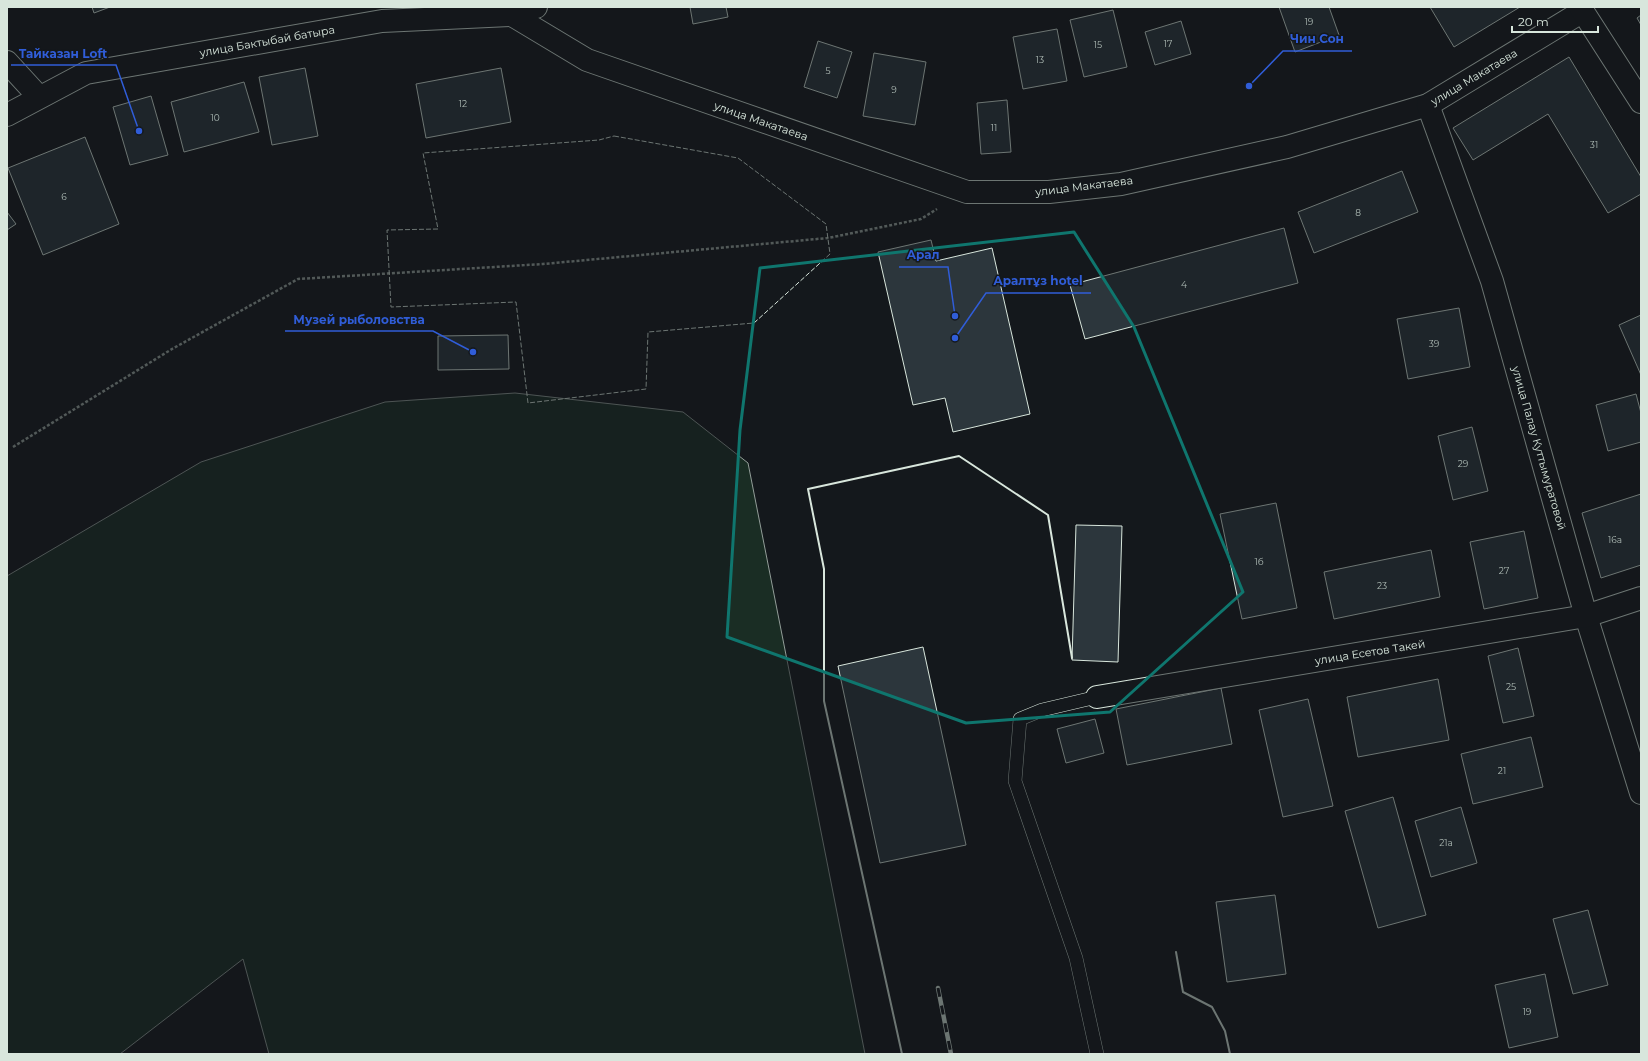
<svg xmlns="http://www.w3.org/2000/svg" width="1648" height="1061" viewBox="0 0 1648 1061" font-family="Montserrat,sans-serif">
<rect width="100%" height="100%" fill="#14181c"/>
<!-- green -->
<polygon fill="#1a2d24" stroke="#939e99" points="515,393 683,412 748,463 865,1054 269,1054 243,959 120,1054 7,1054 7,576 201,462 385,402"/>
<!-- building -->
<g fill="#2c363c" stroke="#d8e6dc">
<polygon points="92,7 110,7 94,13"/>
<polygon points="690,7 726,7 728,17 693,24"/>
<polygon points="1279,7 1329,7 1339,35 1295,52"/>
<polygon points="1430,7 1520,7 1454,47"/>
<polygon points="1113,10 1127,67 1084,77 1070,20"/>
<polygon points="1641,15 1641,25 1637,18"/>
<polygon points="1181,21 1191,54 1155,65 1145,32"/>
<polygon points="1057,29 1067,81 1023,89 1013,37"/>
<polygon points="818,41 852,52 837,98 804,87"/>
<polygon points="874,53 926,62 915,125 863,116"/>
<polygon points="1569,57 1641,177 1641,194 1608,213 1548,114 1473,160 1453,128"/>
<polygon points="305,68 318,136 272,145 259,77"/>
<polygon points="501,68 511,122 426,138 416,84"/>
<polygon points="244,82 259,132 184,152 171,102"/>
<polygon points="151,96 168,155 130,165 113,107"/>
<polygon points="1007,100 1011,152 981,154 977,103"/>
<polygon points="85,137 119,224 43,255 8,168"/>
<polygon points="1402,171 1418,212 1314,253 1298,212"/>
<polygon points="7,212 16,224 7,230"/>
<polygon points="1284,228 1298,283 1085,339 1070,285"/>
<polygon points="931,240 936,261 992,248 1030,414 953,432 945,398 913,405 878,252"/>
<polygon points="1459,308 1470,367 1408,379 1397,319"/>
<polygon points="1641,315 1641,375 1619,325"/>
<polygon points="508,335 509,369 438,370 438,336"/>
<polygon points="1636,394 1641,413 1641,442 1608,451 1596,405"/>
<polygon points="1472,427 1488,491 1453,500 1438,436"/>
<polygon points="1641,494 1641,565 1601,578 1582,513"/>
<polygon points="1276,503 1297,608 1242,619 1220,514"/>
<polygon points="1076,525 1122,526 1118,662 1072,660"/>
<polygon points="1524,531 1538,598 1484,609 1470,542"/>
<polygon points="1431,550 1440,597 1334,619 1324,572"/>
<polygon points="923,647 966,845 880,863 838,666"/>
<polygon points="1518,648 1534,716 1503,723 1488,656"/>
<polygon points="1438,679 1449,740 1358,757 1347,697"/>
<polygon points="1221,688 1232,744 1127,765 1116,709"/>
<polygon points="1308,699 1333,806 1283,817 1259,710"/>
<polygon points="1095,719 1104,753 1066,763 1057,729"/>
<polygon points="1531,737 1543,787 1473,804 1461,754"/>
<polygon points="1393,797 1426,915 1378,928 1345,811"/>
<polygon points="1461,807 1477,863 1431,877 1415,821"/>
<polygon points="1275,895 1286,974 1227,982 1216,902"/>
<polygon points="1588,910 1608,985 1573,994 1553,919"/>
<polygon points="1545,974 1558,1037 1509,1048 1495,985"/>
</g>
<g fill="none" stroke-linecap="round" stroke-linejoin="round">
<defs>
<polyline id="lane" points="1097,697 1042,710 1020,719 1015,781 1076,958 1097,1054"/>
<g id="street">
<polyline points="506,7 512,15 587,60 967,192 1049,192 1121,184 1287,147 1428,105 1583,11"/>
<polyline points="1580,7 1641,102"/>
<polyline points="7,62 39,97"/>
<polyline points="1428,105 1492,281 1586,616 1641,793"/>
<polyline points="7,115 86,73 382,21 512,15 536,7"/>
<polyline points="1097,697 1586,616 1641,598"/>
</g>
</defs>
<!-- lane casing -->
<use href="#lane" stroke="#d8e6dc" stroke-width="14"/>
<!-- street casing -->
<use href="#street" stroke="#d8e6dc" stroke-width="24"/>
<!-- path -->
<polyline stroke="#9da8a2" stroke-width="2.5" stroke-dasharray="3 2" stroke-linecap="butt" points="13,447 172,349 298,279 543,264 828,238 921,219 937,209"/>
<!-- lane -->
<use href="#lane" stroke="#14181c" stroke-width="13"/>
<!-- street -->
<use href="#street" stroke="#14181c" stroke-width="22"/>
<defs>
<polyline id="rail" points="938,988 951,1054"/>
</defs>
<!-- rail casing -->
<use href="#rail" stroke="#d8e6dc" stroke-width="4.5"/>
<!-- rail -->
<use href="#rail" stroke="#14181c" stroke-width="3" stroke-dasharray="9" stroke-linecap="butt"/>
<!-- fence -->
<polygon stroke="#d8e6dc" stroke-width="1" stroke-dasharray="5 2" stroke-linecap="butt" points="614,136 738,158 826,224 830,254 754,323 648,332 646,389 528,403 516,302 391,307 387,230 438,229 423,153 599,140"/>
<!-- wall -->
<g stroke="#d8e6dc" stroke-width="2">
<polyline points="1176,952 1183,992 1212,1007 1225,1031 1230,1054"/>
<polyline points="902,1054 824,701 824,569 808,489 959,456 1048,515 1072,658"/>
</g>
</g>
<!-- marked area -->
<path d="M0 0H1648V1061H0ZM1074,232L1134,327L1243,592L1110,712L966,723L727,637L740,430L760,268Z" fill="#14181c" fill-opacity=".55" fill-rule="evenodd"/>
<path fill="none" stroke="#0f766e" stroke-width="3" stroke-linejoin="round" d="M1074,232L1134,327L1243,592L1110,712L966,723L727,637L740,430L760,268Z"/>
<g text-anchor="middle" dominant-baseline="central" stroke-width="3" stroke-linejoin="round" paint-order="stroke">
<!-- number labels -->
<g font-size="9" fill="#adbab4">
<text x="1309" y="21">19</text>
<text x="1168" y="43">17</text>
<text x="1098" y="44">15</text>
<text x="1040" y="59">13</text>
<text x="828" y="70">5</text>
<text x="894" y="89">9</text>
<text x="463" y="103">12</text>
<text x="215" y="117">10</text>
<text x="994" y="127">11</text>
<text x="1594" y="144">31</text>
<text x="64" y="196">6</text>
<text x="1358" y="212">8</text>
<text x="1184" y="284">4</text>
<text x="1434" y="343">39</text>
<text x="1463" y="463">29</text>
<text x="1615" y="539">16а</text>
<text x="1259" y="561">1б</text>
<text x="1504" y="570">27</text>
<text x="1382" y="585">23</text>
<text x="1511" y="686">25</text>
<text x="1502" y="770">21</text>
<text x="1446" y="842">21а</text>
<text x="1527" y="1011">19</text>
</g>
<!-- street labels -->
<g font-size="11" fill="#d8e6dc" stroke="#14181c">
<text transform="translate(267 41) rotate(-10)">улица Бактыбай батыра</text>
<text transform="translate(1474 77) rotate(-31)">улица Макатаева</text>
<text transform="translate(761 121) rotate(19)">улица Макатаева</text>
<text transform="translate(1084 186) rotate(-7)">улица Макатаева</text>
<text transform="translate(1539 448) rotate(74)">улица Палау Куттымуратовой</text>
<text transform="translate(1370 652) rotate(-9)">улица Есетов Такей</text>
</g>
</g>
<!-- callouts -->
<path fill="none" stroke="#305dd8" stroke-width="1.5" d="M1249 86L1283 51H1352M139 131L116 65H11M955 316L948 267H899M955 338L986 293H1091M473 352L433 331H285"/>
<g fill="#305dd8" stroke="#14181c" stroke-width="1.5">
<circle cx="1249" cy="86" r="4"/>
<circle cx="139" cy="131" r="4"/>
<circle cx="955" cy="316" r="4"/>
<circle cx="955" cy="338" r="4"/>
<circle cx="473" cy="352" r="4"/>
</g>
<g font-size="12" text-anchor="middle" font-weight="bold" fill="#305dd8" stroke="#14181c" stroke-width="3" stroke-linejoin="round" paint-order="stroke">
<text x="1317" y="43">Чин Сон</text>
<text x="63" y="58">Тайказан Loft</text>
<text x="923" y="259">Арал</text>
<text x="1038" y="285">Аралтұз hotel</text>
<text x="359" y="324">Музей рыболовства</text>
</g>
<!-- border -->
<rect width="1648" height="1061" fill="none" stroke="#d8e6dc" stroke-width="16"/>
<!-- scale -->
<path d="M1512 26v6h86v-6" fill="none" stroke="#d8e6dc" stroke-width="2"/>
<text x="1518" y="26" font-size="12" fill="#d8e6dc" stroke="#14181c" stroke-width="3" paint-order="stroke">20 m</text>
</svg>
